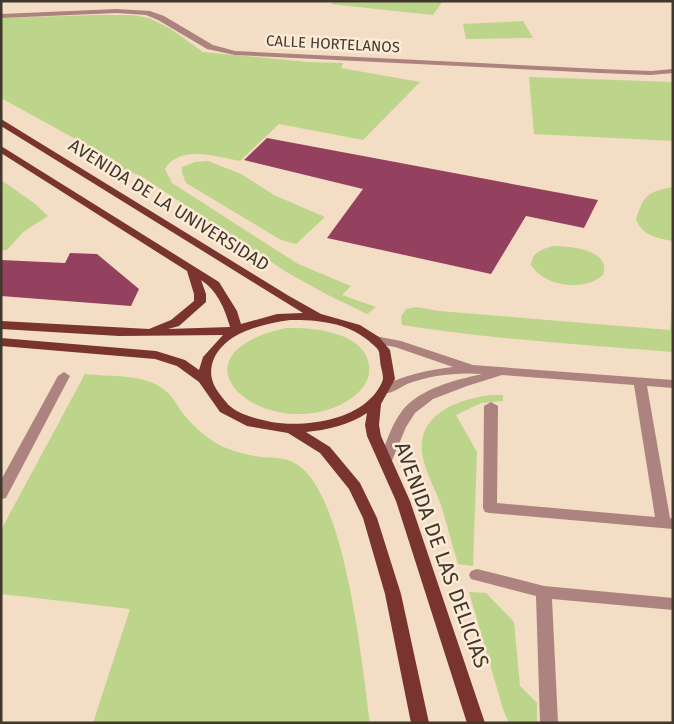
<svg xmlns="http://www.w3.org/2000/svg" width="674" height="724" viewBox="0 0 674 724" font-family="'Fira Sans',sans-serif">
<rect width="100%" height="100%" fill="#f3ddc4"/>
<!-- green -->
<g fill="#bcd58a">
<polygon points="336,1 443,1 433,15 330,4"/>
<path d="M96,15H132L149,18L171,29L203,52L308,62L343,63L341,68L420,82L363,140L279,124L240,161C218,157 179,144 165,169L172,183L298,264L351,286L342,295L376,307L367,314L328,295L288,273L141,176L109,164L112,159L1,98V18Z"/>
<polygon points="523,21 533,38 466,39 463,24"/>
<polygon points="529,77 673,82 673,141 534,134"/>
<polygon points="208,161 241,174 274,195 325,217 296,244 281,240 186,183 182,173 182,167 195,162"/>
<polygon points="1,180 34,203 48,216 23,232 7,250 1,250"/>
<path d="M673,187V241C657,238 642,236 636,219C644,195 647,192 673,187Z"/>
<path d="M554,246C570,246 612,250 603,275C584,292 545,287 531,265C532,252 542,249 554,246Z"/>
<path d="M673,287V352C582,345 492,339 402,325L401,317L406,309L416,307L439,311L670,330Z"/>
<path d="M286,328C314,327 373,332 369,374C367,385 358,394 349,400C270,449 157,357 286,328Z"/>
<path d="M85,374C111,377 148,373 168,393C175,399 179,410 186,417C194,427 204,435 214,442C227,450 246,455 261,457C273,458 287,457 298,465C346,498 362,664 370,723H93L130,609L1,594V530Z"/>
<path d="M492,395H503V401L481,403L456,415L477,452L473,566L458,564C452,544 447,525 441,505C436,491 428,477 424,462C411,417 455,399 492,395Z"/>
<polygon points="469,592 486,593 514,622 520,686 537,703 537,723 509,723 503,709"/>
</g>
<!-- building -->
<g fill="#93415f">
<polygon points="267,138 598,200 584,228 526,216 491,274 327,238 363,189 244,160"/>
<polygon points="70,253 97,254 139,289 131,306 1,296 1,260 65,263"/>
</g>
<g fill="none" stroke-linecap="round" stroke-linejoin="round">
<!-- minor -->
<g fill="#ac837e" fill-rule="evenodd">
<polygon points="117,9 150,11 164,16 213,45 235,51 600,69 651,71 673,69 673,73 651,75 600,73 235,55 207,49 158,20 146,15 117,13 1,18 1,14"/>
<path d="M375,336L401,341L473,365L673,380V388L647,386L670,518L673,519V529L490,513L485,512L483,508L484,406L491,402L498,406L497,503L655,517L634,385L502,375L467,386L433,399L415,413L406,427L391,463H381L379,460C386,444 391,425 402,411C420,388 456,380 482,374C458,372 430,375 407,384C399,388 391,395 381,393L380,390L381,387C404,375 427,370 453,367L395,347L371,343L369,340Z"/>
<polygon points="64,372 70,376 8,494 6,498 1,499 1,480 58,376"/>
<polygon points="477,569 544,586 673,598 673,610 552,599 558,723 540,723 536,596 471,579 469,575 471,571"/>
</g>
<!-- major -->
<path fill="#79342f" fill-rule="evenodd" d="M1,119L289,296L321,314L360,325L379,337L390,350L395,379L381,404L379,425L381,436L410,501L485,723H467L396,501L367,436L365,425L367,413C349,425 327,430 306,432L330,447L360,483L377,518L401,594L429,723H411L385,594L363,518L349,489L320,453L288,433L247,426L220,412L199,382L177,366L155,359L1,346V338L156,351L185,360L199,370L203,357L223,335L119,336L1,329V321L149,329L171,320L194,301V294L187,271L1,153V146L219,282L237,311L241,324L277,314L303,313L1,126ZM201,280C217,290 225,309 230,327L168,329L179,326L206,302V294ZM290,320C318,320 346,322 369,341C372,344 378,348 379,352C380,357 380,363 381,367C382,370 383,376 383,379C382,384 375,395 371,398C348,422 301,427 271,422C257,419 235,414 226,402C216,390 207,379 213,361C224,332 263,324 290,320Z"/>
</g>
<g text-anchor="middle" dominant-baseline="central" stroke-width="5" stroke-linejoin="round" paint-order="stroke">
<!-- far-street labels -->
<g font-size="15" fill="#40372d" stroke="#fdebd7">
<text transform="translate(333 44) rotate(3)">CALLE HORTELANOS</text>
</g>
<!-- street labels -->
<g font-size="18" fill="#40372d" stroke="#fdebd7">
<text transform="translate(169 205) rotate(32)">AVENIDA DE LA UNIVERSIDAD</text>
</g>
<!-- near-street labels -->
<g font-size="21" fill="#40372d" stroke="#fdebd7">
<text transform="translate(442 555) rotate(70)">AVENIDA DE LAS DELICIAS</text>
</g>
</g>
<!-- border -->
<rect width="674" height="724" fill="none" stroke="#40372d" stroke-width="5"/>
</svg>
